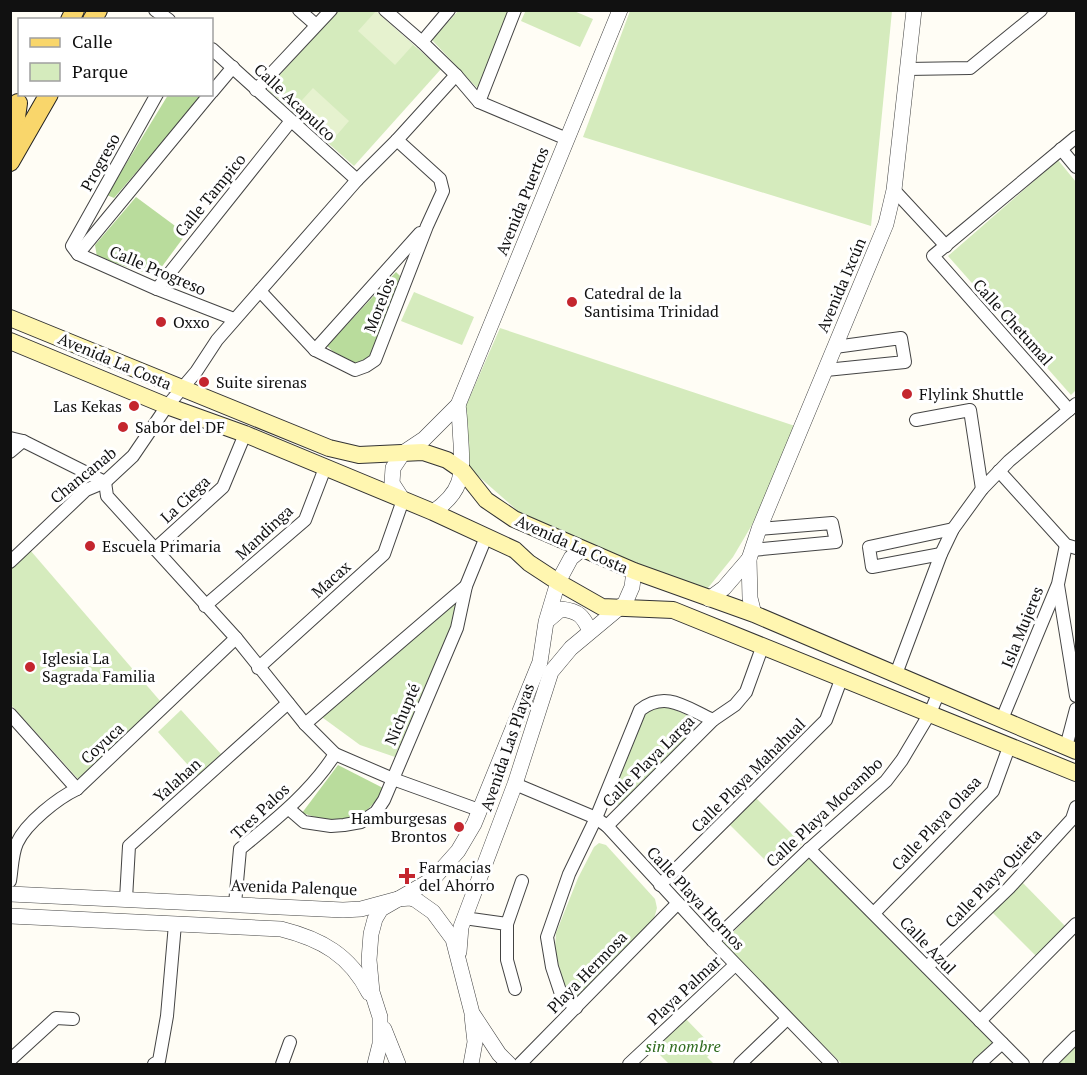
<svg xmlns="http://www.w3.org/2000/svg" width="1087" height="1075" viewBox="0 0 1087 1075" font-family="'PT Serif',serif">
<rect width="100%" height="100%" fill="#fffdf5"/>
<!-- green -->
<g fill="#d5ebbd">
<polygon points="526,10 574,11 593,19 580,47 521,21"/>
<polygon points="338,11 375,11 441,69 354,166 267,89"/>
<polygon points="458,11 510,11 478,89 432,40"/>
<polygon points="630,11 892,11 871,226 583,137"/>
<polygon points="1058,160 1076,182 1076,390 1071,395 948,256"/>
<polygon points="414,292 474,317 462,345 401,321"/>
<polygon points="500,328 795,426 756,518 733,557 703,594 519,512 469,468 465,408"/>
<polygon points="30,550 161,702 79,780 11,705 10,568"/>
<polygon points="461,595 451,626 395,757 360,745 319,715"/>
<polygon points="666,706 694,718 696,724 693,731 628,797 620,804 612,806 608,799 644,714 651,708"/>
<polygon points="181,710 221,754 198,776 158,732"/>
<polygon points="756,798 802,844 775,870 729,824"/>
<polygon points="599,843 606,845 655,899 657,908 653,922 577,1000 565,991 555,949 556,933 578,878 594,847"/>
<polygon points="811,855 995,1041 971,1064 842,1064 722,943"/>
<polygon points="1021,881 1067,928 1037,957 991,911"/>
<polygon points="684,1017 715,1049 707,1057 714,1064 669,1064 652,1047"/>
<polygon points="1076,1045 1076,1064 1057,1064"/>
</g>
<!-- forest -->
<g fill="#b9dc9c">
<polygon points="168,95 203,95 114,198 107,195"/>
<polygon points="136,197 186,234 155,276 97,257 95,245"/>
<polygon points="396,272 400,276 376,349 368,357 355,365 337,355 327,346"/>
<path d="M338,765L383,788C364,826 339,825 302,813Z"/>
</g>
<!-- pitch -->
<g fill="#e6f2cf">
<polygon points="376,11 413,45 395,65 358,31"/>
<polygon points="313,88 349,121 329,144 292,111"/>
</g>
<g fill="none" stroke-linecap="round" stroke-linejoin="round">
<defs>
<g id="minor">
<polyline points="155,10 169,20"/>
<polyline points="299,10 316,25"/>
<polyline points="385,10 422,42 456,75 479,102 567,139"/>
<polyline points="422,42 449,10"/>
<polyline points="212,49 357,180"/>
<polyline points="907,69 970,68 1041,10"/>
<polyline points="256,90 331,10"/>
<polyline points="212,92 233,67"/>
<polyline points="157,94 72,246 78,254 157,289 234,319"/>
<polyline points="479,102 515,10"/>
<polyline points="1061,149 1076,167"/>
<polyline points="894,190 946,246"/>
<polyline points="78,254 210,94"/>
<polyline points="157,289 290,122"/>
<polyline points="260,291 315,350 355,370 366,366 375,360 427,226 443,191 440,179 397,140"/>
<polyline points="315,350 420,233"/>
<polyline points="826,370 905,362 901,338 835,347"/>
<polyline points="1069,410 933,256 1076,137"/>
<polyline points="916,420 970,410 982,489"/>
<polyline points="10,438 23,441 105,482 107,496 236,638 305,724 335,754 393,779 479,810"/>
<polyline points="10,452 23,441"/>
<polyline points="999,471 1066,545 1076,548"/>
<polyline points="155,549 223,487 245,434"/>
<polyline points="752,550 836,542 832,523 759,529"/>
<polyline points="941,554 872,567 869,547 953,529"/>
<polyline points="10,562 86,490 105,482 133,456 167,406 196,372 217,340 357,180 397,140 456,75"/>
<polyline points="1058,585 1076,696"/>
<polyline points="205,606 305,520 325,468"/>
<polyline points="258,668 384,554 403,500"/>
<polyline points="896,674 941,554 953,529 982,489 1009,461 1076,404"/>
<polyline points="10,714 77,789"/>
<polyline points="1002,719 1058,584 1066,545"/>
<polyline points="305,724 466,586"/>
<polyline points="1066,747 1076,709"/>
<polyline points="515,784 596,818 607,826 713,941 832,1064"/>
<polyline points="289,809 304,822 331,826 344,825 361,822 376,812 384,800 457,628 466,586 486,537"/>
<polyline points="607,826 713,720 735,705 746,692 763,645"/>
<polyline points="809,849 1023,1064"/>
<path d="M10,881C12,869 12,854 17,843C26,823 58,798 77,789L236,638"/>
<polyline points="660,885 826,720 842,677"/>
<polyline points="126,899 129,846 288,703"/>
<path d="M235,904L240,849C274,821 311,792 335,754"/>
<polyline points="874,913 993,791 1009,747"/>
<polyline points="464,918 507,924 507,960 515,989"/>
<polyline points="507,924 522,881"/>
<polyline points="713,941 805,853 886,781 902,760 930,713 939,692"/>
<polyline points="927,967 1009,888 1072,819 1076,807"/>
<path d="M576,1008L561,994L552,967L547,937L569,874L596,818L640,710C666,690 686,708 713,720"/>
<polyline points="980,1021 1076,924"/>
<polyline points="10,1060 56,1018 73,1019"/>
<polyline points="154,1064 159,1061 167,1016 175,924"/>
<polyline points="282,1064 290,1042"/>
<polyline points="520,1064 678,903"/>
<polyline points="629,1064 735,965"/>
<polyline points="740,1064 787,1019"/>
<polyline points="979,1064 1002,1043"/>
<polyline points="1049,1064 1076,1037"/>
</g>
<g id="tertiary">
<polyline points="403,500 392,483 393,468 403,453 424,439 458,405 620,10"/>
<path d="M433,512C462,492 463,476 461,443C460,430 460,418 458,405"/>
<polyline points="709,599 724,588 749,559"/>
<polyline points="754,614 750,598 749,559 759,529 886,224 894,190 914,10"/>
<path d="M547,621L561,609C579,611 583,616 590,631"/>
<polyline points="10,894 343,910 361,909 398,899 410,898 416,900 433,912 453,939 472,1013 499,1054 509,1064"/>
<path d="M10,916L281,929C321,939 350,955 369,993"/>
<polyline points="459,952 461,927 515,784 551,672 571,648 625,603 632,587 634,571"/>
<polyline points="384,1029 398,1064"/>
<polyline points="375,1064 380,1044 380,1017 372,992 369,960 371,934 375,919 381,909 433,879 458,851 474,824 540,662 546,622 558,582 571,558 582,549"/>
<polyline points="471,1064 475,1042 472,1016"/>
</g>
<g id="secondary">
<polyline points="10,318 329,448 359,455 423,452 447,460 463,471 486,500 514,519 634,571 754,614 1076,751"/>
<polyline points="10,341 167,406 245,434 433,512 515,550 529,563 558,582 602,607 673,610 1076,773"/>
</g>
<g id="primary">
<polyline points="70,20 75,10"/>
<polyline points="92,20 98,10"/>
<polyline points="11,153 18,103"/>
<polyline points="10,162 49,94"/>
</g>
</defs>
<!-- minor casing -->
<use href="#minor" stroke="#444" stroke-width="14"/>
<!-- tertiary casing -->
<use href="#tertiary" stroke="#444" stroke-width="16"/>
<!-- secondary casing -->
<use href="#secondary" stroke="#333" stroke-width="18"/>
<!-- primary casing -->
<use href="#primary" stroke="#222" stroke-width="20"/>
<!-- minor -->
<use href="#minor" stroke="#fff" stroke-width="12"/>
<!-- tertiary -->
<use href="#tertiary" stroke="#fff" stroke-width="15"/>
<!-- secondary -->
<use href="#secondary" stroke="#fff6b0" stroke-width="16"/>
<!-- primary -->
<use href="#primary" stroke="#f9d66b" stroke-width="18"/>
</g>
<!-- markers -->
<g fill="#c4262e" stroke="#fff" stroke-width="2">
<circle cx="572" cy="302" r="6"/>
<circle cx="161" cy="322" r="6"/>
<circle cx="204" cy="382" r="6"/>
<circle cx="907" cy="394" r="6"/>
<circle cx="134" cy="406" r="6"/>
<circle cx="123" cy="427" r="6"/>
<circle cx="90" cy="546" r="6"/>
<circle cx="30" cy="667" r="6"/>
<circle cx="459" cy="827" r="6"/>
<path d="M404 867h6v6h6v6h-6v6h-6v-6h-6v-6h6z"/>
</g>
<g text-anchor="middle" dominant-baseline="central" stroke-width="6" stroke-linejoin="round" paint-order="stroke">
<!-- street labels -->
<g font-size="16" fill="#111" stroke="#fff">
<text transform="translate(295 102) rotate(43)">Calle Acapulco</text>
<text transform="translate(100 162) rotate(-61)">Progreso</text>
<text transform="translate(210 195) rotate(-51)">Calle Tampico</text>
<text transform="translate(522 201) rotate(-68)">Avenida Puertos</text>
<text transform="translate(158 270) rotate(23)">Calle Progreso</text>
<text transform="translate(841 285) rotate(-67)">Avenida Ixcún</text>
<text transform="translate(379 305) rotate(-69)">Morelos</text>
<text transform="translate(1013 322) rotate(48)">Calle Chetumal</text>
<text transform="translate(115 361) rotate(23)">Avenida La Costa</text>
<text transform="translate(83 475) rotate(-39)">Chancanab</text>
<text transform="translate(185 499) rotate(-43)">La Ciega</text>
<text transform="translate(264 532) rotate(-43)">Mandinga</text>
<text transform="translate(572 544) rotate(24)">Avenida La Costa</text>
<text transform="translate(331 579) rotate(-42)">Macax</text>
<text transform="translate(1022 627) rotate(-68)">Isla Mujeres</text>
<text transform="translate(402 714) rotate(-67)">Nichupté</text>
<text transform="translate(102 743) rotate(-43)">Coyuca</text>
<text transform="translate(507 747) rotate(-71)">Avenida Las Playas</text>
<text transform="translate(648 761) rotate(-45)">Calle Playa Larga</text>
<text transform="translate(748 775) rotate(-45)">Calle Playa Mahahual</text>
<text transform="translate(177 780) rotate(-42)">Yalahan</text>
<text transform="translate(260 811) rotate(-43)">Tres Palos</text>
<text transform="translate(824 812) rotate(-43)">Calle Playa Mocambo</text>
<text transform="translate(936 823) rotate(-47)">Calle Playa Olasa</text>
<text transform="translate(993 878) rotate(-46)">Calle Playa Quieta</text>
<text transform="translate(294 887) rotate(2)">Avenida Palenque</text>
<text transform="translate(696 898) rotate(47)">Calle Playa Hornos</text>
<text transform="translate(928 945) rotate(46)">Calle Azul</text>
<text transform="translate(587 972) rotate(-46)">Playa Hermosa</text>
<text transform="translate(684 990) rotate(-43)">Playa Palmar</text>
</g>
<!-- poi labels -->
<g font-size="16" fill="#111" stroke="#fff" text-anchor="start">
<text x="584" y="293">Catedral de la<tspan x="584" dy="18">Santisima Trinidad</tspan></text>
<text x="173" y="322">Oxxo</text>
<text x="216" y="382">Suite sirenas</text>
<text x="919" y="394">Flylink Shuttle</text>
<text x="122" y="406" text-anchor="end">Las Kekas</text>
<text x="135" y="427">Sabor del DF</text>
<text x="102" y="546">Escuela Primaria</text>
<text x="42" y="658">Iglesia La<tspan x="42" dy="18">Sagrada Familia</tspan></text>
<text x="447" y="818" text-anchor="end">Hamburgesas<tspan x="447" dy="18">Brontos</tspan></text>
<text x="419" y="867">Farmacias<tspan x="419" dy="18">del Ahorro</tspan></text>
</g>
<!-- park labels -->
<g font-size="16" font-style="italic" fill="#2f6b1f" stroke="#fff">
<text x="683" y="1046">sin nombre</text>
</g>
</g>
<!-- border -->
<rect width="1087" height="1075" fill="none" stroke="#111111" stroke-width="24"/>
<!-- legend -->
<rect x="18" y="18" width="195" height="78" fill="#ffffff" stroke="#a0a0a0" stroke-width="1.5"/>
<rect x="30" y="38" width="30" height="9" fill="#f9d66b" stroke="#a0a0a0" stroke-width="1.5"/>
<text x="72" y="48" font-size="18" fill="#111111">Calle</text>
<rect x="30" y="63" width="30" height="18" fill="#d5ebbd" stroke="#a0a0a0" stroke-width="1.5"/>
<text x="72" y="78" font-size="18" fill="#111111">Parque</text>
</svg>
